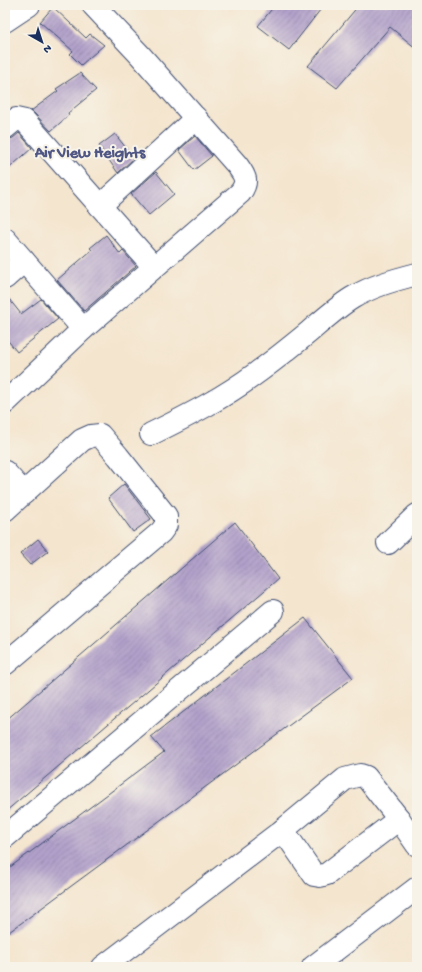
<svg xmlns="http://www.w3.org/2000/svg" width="422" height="972" viewBox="0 0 422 972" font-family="'Gochi Hand',sans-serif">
<defs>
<pattern id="building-hatch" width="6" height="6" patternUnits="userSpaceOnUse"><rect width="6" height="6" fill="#b2a1ca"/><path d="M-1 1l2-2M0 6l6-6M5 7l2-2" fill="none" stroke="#9084a7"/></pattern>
</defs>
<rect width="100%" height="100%" fill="#f7f3e8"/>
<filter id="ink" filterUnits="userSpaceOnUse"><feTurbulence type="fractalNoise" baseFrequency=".025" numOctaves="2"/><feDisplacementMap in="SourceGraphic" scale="8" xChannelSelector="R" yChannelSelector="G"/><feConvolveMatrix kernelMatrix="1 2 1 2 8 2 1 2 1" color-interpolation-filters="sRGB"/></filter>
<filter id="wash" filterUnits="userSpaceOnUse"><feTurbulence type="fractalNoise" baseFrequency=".012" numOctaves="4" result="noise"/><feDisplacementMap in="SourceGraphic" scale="16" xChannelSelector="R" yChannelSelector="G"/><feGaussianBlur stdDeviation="0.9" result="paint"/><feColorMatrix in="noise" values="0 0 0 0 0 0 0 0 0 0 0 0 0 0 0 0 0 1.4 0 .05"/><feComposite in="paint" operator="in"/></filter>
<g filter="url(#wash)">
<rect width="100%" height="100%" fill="#f4e5ce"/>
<g id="blocks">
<!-- building -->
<g fill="url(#building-hatch)">
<polygon points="275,5 324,5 289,50 258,26"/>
<polygon points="359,5 417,5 417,49 390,27 337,88 308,66"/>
<polygon points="53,7 86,38 90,34 104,45 81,65 70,54 73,51 40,22"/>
<polygon points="80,73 96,90 68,113 69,115 51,131 34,113 31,111 58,91 56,89"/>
<polygon points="19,133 32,148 5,172 5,140 13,138"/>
<polygon points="115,134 134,158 118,173 99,146"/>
<polygon points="195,136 212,156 194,170 179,150"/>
<polygon points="156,172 174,194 149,215 131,194"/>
<polygon points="106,235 120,254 123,251 136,266 84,311 57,280 92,250 90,248"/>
<polygon points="5,294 21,314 41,299 58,319 17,352 5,337"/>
<polygon points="124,484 151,519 133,532 108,498"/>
<polygon points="235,522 278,579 5,812 5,721"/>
<polygon points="38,539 48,551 30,565 20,554"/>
<polygon points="305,618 353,678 5,935 5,871 164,752 151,737"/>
</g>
</g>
</g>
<g filter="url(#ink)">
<use href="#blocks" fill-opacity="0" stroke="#3c4a6f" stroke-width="1"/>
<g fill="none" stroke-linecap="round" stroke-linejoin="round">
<defs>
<g id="minor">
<polyline points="5,21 29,5"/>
<polyline points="5,128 16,119 25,121 154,267"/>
<polyline points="100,206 196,118"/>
<polyline points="5,239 83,329"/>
<polyline points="5,278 24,261"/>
<path d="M5,403L83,329L240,193C249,181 245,176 237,165L140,55L93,5"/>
<path d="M151,434C188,416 225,397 258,372C276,359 292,346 309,332C322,321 336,308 352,298C372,286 394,280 417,274"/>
<polyline points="5,472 24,493"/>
<polyline points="5,510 82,440 91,436 100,435 118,456 166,516 166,525 161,532 5,664"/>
<polyline points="388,543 417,515"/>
<polyline points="283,830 314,875 320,876 327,874 399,819"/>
<polyline points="5,837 273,611"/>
<polyline points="103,967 283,830 345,779 360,775 366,777 399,819 417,845"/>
<polyline points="313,967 417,888"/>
</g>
</defs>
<!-- minor casing -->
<use href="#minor" stroke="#3c4a6f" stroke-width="24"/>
<!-- minor -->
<use href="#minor" stroke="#fff" stroke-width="22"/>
</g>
</g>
<g text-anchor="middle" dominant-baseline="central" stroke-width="4" stroke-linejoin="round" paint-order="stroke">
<!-- neighbourhood labels -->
<g font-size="16" font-weight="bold" fill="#505784" stroke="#f7f3e8">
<text x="90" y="154">Air View Heights</text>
</g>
</g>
<!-- margin -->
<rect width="422" height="972" fill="none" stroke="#f7f3e8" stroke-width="20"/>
<!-- north arrow -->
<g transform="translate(42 42) rotate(141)" stroke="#f7f3e8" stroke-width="3" paint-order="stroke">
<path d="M0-3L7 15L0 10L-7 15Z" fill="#1b2f5e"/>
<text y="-6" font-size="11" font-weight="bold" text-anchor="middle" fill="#1b2f5e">N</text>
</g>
</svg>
